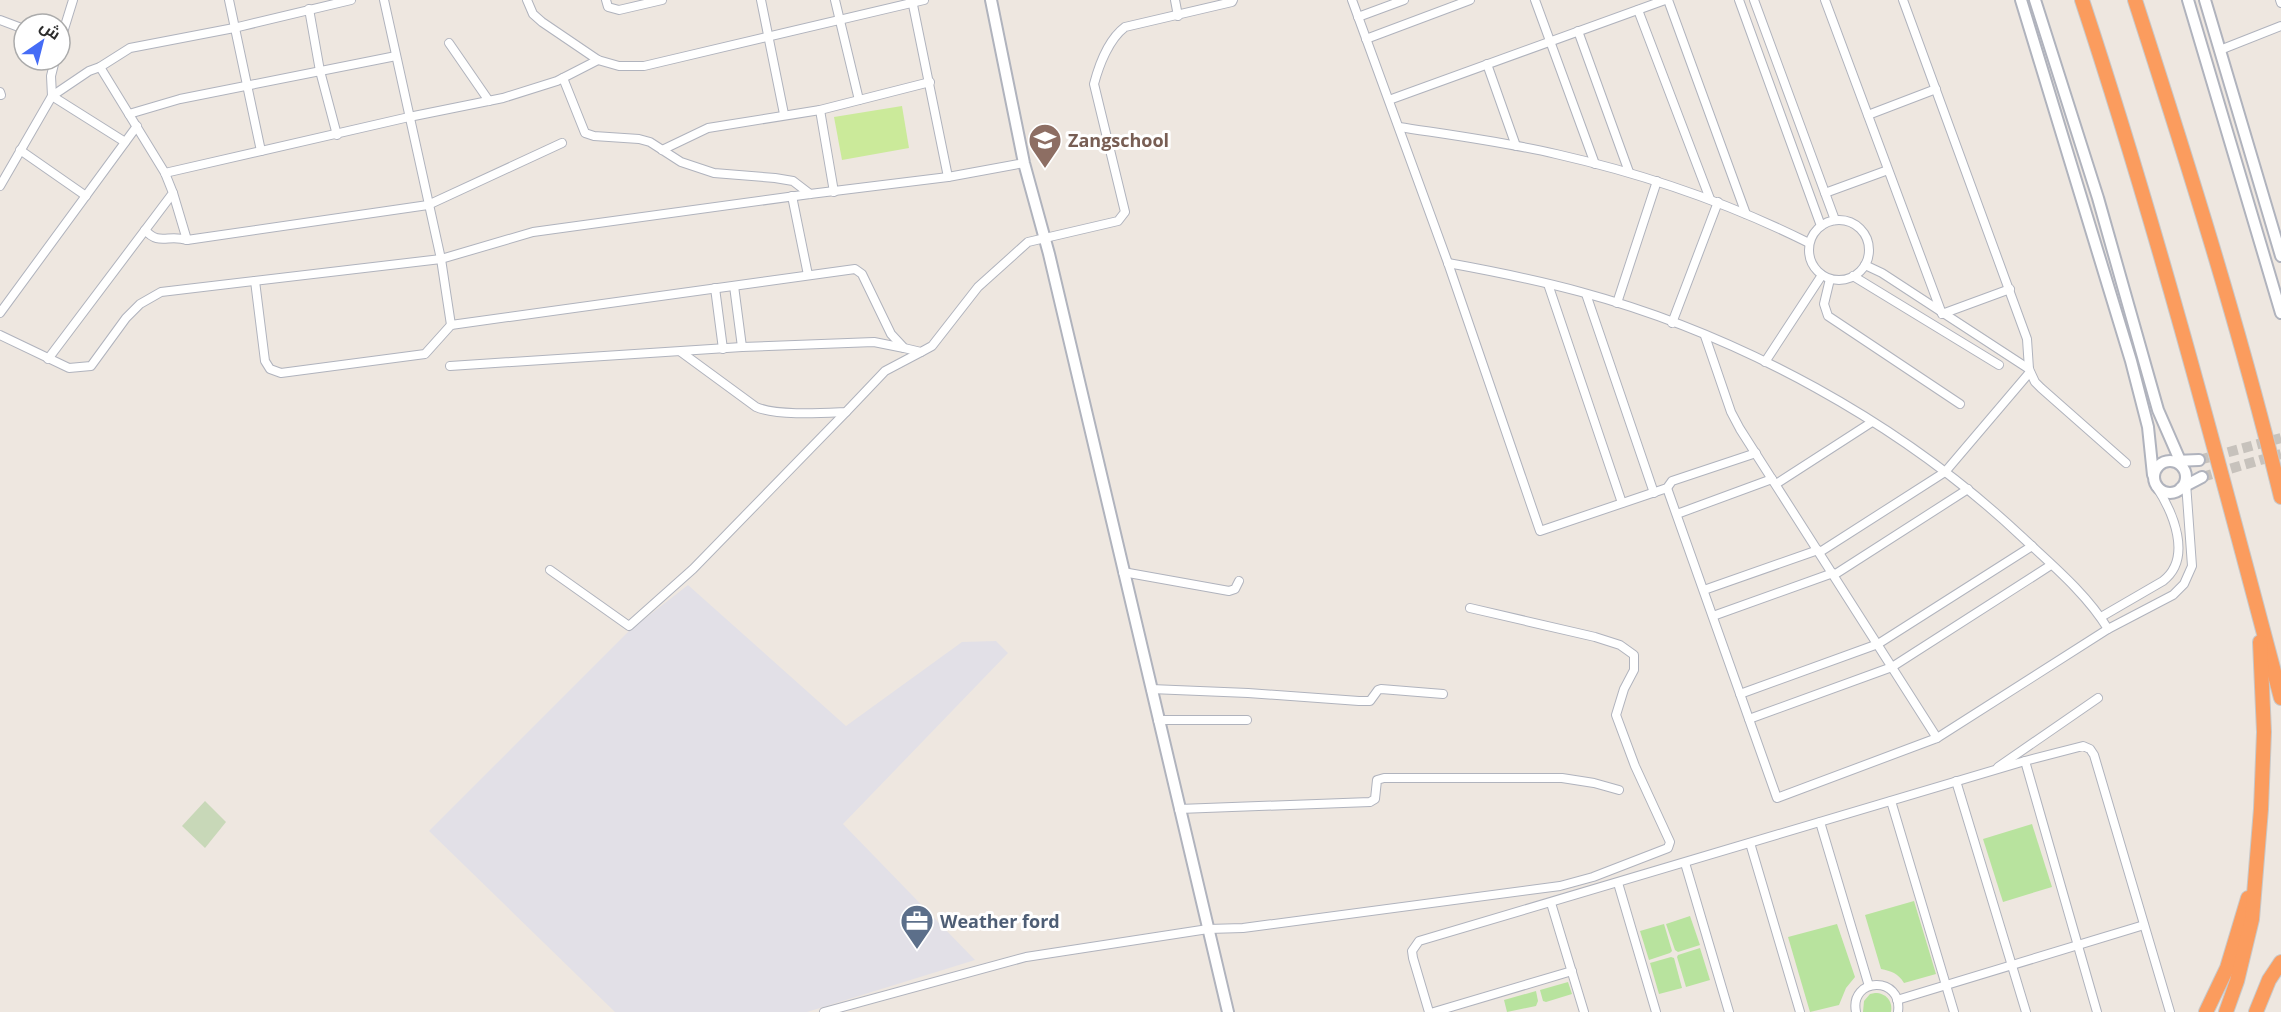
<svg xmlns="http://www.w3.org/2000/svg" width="2281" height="1012" viewBox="0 0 2281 1012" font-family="'Open Sans',Cairo,sans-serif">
<rect width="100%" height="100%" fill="#eee7e0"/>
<!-- industrial -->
<polygon fill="#e2e0e7" points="688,585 846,726 962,642 996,641 1008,653 843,824 975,960 807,1012 615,1012 429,831 629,631"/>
<!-- green -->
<g fill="#b8e39e">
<polygon points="2032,824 2052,887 2003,902 1983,839"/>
<path d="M1914,901L1936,974L1904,983C1898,973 1891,971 1881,969L1865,915Z"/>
<polygon points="1690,916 1700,945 1678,952 1675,950 1666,924"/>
<polygon points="1664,924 1672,951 1670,953 1649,960 1640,931"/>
<polygon points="1837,924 1855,977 1846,988 1839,1005 1810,1012 1788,937"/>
<polygon points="1700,948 1710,980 1686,987 1677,957 1678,955"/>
<polygon points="1671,957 1674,958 1682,988 1659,994 1650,963"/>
<polygon points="1568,982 1572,994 1546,1002 1543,1001 1540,990"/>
<polygon points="1536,991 1538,1001 1536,1006 1507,1012 1504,1000"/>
<path d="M1875,993C1886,993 1893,1001 1891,1012H1863L1864,1001L1870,994Z"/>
</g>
<!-- cemetery -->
<polygon fill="#c8d8b8" points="205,801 226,822 205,848 182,826"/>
<!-- pitch -->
<polygon fill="#cbea9a" points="902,106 909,148 842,160 834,117"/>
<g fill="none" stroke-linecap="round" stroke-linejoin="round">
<!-- secondary-tunnel -->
<g stroke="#c7c2bc" stroke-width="10" stroke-dasharray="10 5" stroke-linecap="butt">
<polyline points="2199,460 2281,438"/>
<polyline points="2202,477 2281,454"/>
</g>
<defs>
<g id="street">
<polyline points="229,0 261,151"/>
<polyline points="384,0 441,259 451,325"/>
<polyline points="527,0 533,14 542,22 598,60 619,66 644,66 924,0"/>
<polyline points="606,0 608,7 619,10 662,0"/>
<polyline points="761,0 784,114"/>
<polyline points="835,0 859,100"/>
<polyline points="912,0 948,177"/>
<polyline points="1175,0 1178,16"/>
<polyline points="1352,0 1448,263 1540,531 1667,488 1672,481 1756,453"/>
<polyline points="1535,0 1595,164"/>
<polyline points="1668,0 1746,214"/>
<polyline points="1739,0 1821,226"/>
<polyline points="1754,0 1835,220"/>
<polyline points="1825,0 1942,314 2010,289"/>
<polyline points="1903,0 2027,339 2029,369 2035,382 2041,388 2126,463"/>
<polyline points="2280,0 2281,3"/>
<polyline points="309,9 320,71 337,135"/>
<polyline points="1638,10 1710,199"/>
<polyline points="1358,17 1404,0"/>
<polyline points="0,20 24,29"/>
<polyline points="1578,31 1629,172"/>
<polyline points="1366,39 1470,0"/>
<polyline points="60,42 73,0"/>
<polyline points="449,43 489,101"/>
<polyline points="2220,50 2281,26"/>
<polyline points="1487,64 1516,146"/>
<polyline points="563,78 585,133 594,136 639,139 650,142 681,162 714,173 775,178 793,181 810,194"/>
<polyline points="0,92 1,95"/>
<polyline points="52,96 125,142"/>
<polyline points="52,96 51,76 55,60"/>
<polyline points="1389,100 1665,0"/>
<polyline points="820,110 834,192"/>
<polyline points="129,114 180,99 396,56"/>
<polyline points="1868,115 1936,89"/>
<path d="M1399,127C1451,135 1505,142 1556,154C1644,174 1729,203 1809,243"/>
<polyline points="20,150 86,196"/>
<polyline points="662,150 708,128 820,110 930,82"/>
<polyline points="165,173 409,117 503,98 557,81 598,60"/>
<polyline points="0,186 52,96 89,71 100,67 130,48 234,28 351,0"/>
<polyline points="173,193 187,240"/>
<polyline points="1825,193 1888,170"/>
<polyline points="792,196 808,275"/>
<circle cx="1839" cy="250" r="30"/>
<path d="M145,230C159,246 168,234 187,240L428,205L562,143"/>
<path d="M1448,263C1492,271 1537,280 1581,292C1740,335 1901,423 2021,536C2051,564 2087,594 2108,629"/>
<polyline points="1865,265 1882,273 2029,369"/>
<polyline points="1853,276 1999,365"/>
<polyline points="1830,279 1824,304 1828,316 1960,404"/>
<path d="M255,281L265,361L270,369L281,373L425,354L451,325L855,269L862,274L891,334L904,348L921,352L932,346L978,287L1028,242L1118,221L1125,212L1094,84C1099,65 1109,39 1125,27L1232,2L1233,0"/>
<polyline points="1548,284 1622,503"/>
<polyline points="734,286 742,347"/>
<polyline points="715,288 723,349"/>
<polyline points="1586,294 1654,493"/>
<polyline points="1617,303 1657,181"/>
<polyline points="0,313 137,126"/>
<polyline points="1672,323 1718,202"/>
<polyline points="0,335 69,368 91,366 126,318 140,304 161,292 441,259 533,232 810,194 948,177 1024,163"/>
<polyline points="1705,336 1731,412 1740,429 1937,738"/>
<path d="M681,352L756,407C777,416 823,413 846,412L885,371L921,352"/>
<polyline points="48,359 173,193 165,173 100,67"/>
<polyline points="1765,362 1822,275"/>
<polyline points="450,366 742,347 874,342 904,348"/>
<polyline points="1776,484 1872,422"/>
<polyline points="1667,488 1777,798 1937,738 2108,629 2173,595 2184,584 2192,566 2186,483"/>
<polyline points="1677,514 1772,479"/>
<polyline points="1820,552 1945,472 2030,372"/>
<polyline points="550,570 629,626 693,569 846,412"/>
<polyline points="1123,572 1229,591 1235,589 1239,581"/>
<polyline points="1834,575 1968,489"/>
<polyline points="1704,590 1818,550"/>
<polyline points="1713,616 1833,573"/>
<path d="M2101,617L2163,581C2193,558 2173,512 2156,486"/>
<polyline points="1151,689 1248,693 1359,701 1370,701 1378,690 1381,689 1443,694"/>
<polyline points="1740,694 1878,644 2032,546"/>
<polyline points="1749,719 1892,667 2051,565"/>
<polyline points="1158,720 1247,720"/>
<polyline points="2025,761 2097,1012"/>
<polyline points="1998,767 2098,698"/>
<polyline points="1956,781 2026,1012"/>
<polyline points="1891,801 1954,1012"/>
<polyline points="1179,809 1370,802 1375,799 1377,780 1384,778 1562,778 1594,783 1619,790"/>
<polyline points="1820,822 1869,986"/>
<polyline points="1750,843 1800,1012"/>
<polyline points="1685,863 1729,1012"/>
<polyline points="1618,883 1656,1012"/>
<polyline points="1551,903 1584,1012"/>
<polyline points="1897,1000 2144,925"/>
<polyline points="824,1012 1026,957 1208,929 1243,928 1560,886 1593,877 1668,848 1670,842 1635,766 1616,715 1624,689 1634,670 1634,655 1620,645 1595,637 1470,608"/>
<polyline points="1429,1012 1413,958 1412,951 1419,941 2025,761 2083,746 2090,749 2094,755 2170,1012"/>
<polyline points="1434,1012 1572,971"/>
<path d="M1856,1012C1849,977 1903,975 1898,1012"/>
</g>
<g id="secondary">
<polyline points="991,0 1024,163 1049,254 1228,1012"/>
<polyline points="2021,0 2131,361 2148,427 2153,475"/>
<polyline points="2035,0 2098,198 2158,410 2182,465"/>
<polyline points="2188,0 2281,313"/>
<polyline points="2205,0 2281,256"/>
<circle cx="2170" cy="477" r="16"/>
<polyline points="2175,461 2199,460"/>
<polyline points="2181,488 2202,477"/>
</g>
<g id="highway">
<path d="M2082,0C2158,230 2219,464 2281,698"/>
<path d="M2135,0C2188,164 2240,329 2281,497"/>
<polyline points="2206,1012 2227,968 2248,898"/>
<polyline points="2226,1012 2237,981 2252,919 2261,809 2264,732 2260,642"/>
<polyline points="2256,1012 2269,980 2281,962"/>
</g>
</defs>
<!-- street casing -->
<use href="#street" stroke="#b0b3bd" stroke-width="10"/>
<!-- secondary casing -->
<use href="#secondary" stroke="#b0b3bd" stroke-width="14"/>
<!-- highway casing -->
<use href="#highway" stroke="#c8c8c8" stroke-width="16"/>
<!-- street -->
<use href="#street" stroke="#fff" stroke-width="8"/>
<!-- secondary -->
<use href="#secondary" stroke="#fff" stroke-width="10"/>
<!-- highway -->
<use href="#highway" stroke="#fb9c5e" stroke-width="14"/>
</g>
<!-- icons -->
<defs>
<symbol id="school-pin" viewBox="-11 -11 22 30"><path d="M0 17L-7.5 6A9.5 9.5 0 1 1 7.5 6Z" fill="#8d6e63" stroke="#fff"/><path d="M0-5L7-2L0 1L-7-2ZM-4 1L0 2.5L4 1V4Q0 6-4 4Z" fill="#fff"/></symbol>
<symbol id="office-pin" viewBox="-11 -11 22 30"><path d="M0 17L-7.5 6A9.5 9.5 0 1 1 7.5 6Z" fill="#5c6f8a" stroke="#fff"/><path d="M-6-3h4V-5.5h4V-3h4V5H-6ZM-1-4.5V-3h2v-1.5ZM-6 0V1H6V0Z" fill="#fff"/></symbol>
</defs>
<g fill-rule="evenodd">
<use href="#school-pin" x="1026" y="121" width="38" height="52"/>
<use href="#office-pin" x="898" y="902" width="38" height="52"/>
</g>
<g text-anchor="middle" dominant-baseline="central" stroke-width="6" stroke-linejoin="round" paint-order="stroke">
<!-- education labels -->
<g font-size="18" font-weight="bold" fill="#785e54" stroke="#fff" text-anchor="start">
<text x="1068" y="140">Zangschool</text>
</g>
<!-- service labels -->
<g font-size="18" font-weight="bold" fill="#4e5e75" stroke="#fff" text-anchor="start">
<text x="940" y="921">Weather ford</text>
</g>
</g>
<!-- north arrow -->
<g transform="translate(42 42) rotate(35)"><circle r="28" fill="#ffffff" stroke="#ababab" stroke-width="1.5"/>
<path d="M0-4.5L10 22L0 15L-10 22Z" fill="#456cf6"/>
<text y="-9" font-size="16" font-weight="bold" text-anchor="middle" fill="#2d2d2d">ش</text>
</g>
</svg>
